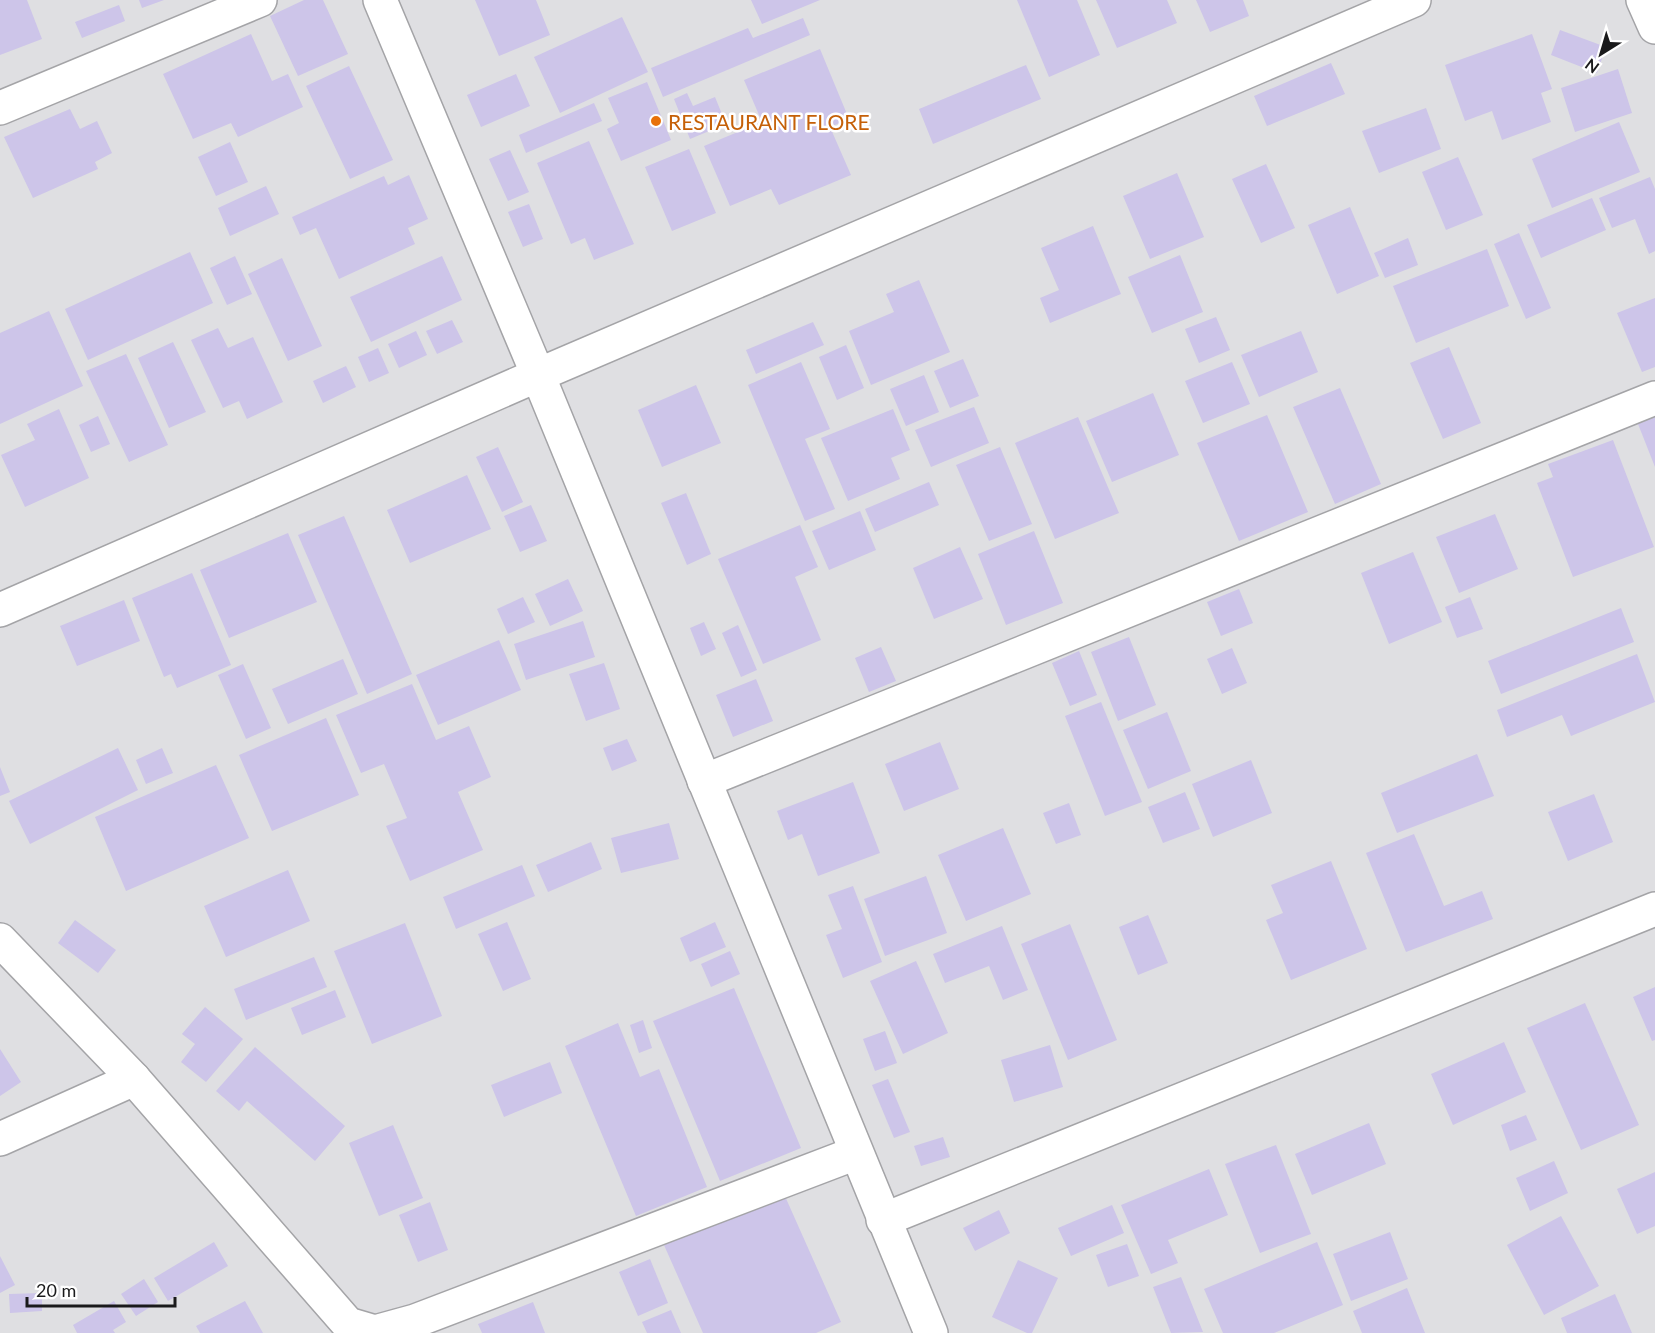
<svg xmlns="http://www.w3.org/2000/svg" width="1655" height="1333" viewBox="0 0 1655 1333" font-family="Lato,sans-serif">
<rect width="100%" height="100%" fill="#dfdfe2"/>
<!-- building -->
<g fill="#cdc5e9">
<polygon points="0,0 27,0 42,39 0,55"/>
<polygon points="139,0 164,0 142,8"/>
<polygon points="304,0 323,0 348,54 298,76 270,16"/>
<polygon points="475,0 536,0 550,35 499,56"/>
<polygon points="751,0 820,0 762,24"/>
<polygon points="1017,0 1077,0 1100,55 1049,77"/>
<polygon points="1096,0 1167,0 1177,23 1117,48"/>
<polygon points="1196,0 1243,0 1249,16 1210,32"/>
<polygon points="119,5 125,21 82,38 75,22"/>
<polygon points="622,17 648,72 560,113 534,57"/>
<polygon points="803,18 810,35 663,97 651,68 748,28 753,38"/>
<polygon points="1560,30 1606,47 1597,73 1551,55"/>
<polygon points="251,34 272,81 288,74 303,107 238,137 231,123 193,139 163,74"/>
<polygon points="1532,34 1552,89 1541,93 1551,122 1502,140 1492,111 1465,121 1445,65"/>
<polygon points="820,49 849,119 830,127 851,175 779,205 771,189 730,206 704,146 762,122 744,80"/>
<polygon points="1331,63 1345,94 1267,126 1254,96"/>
<polygon points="1026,65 1041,99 933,144 919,109"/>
<polygon points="349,66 393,160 350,179 306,86"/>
<polygon points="1618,69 1632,113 1575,132 1561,88"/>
<polygon points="516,74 530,106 481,127 467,95"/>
<polygon points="647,82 671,140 621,161 607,129 619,123 608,98"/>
<polygon points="687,93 693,106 715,97 726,124 690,139 674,99"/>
<polygon points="594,103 602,121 526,153 519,135"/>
<polygon points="1426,108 1441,149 1379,173 1362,131"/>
<polygon points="70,109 80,129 97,121 112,153 95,162 98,169 33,198 4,137"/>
<polygon points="1619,122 1640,172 1552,208 1532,159"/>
<polygon points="589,141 634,244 594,260 585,238 571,244 537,163"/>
<polygon points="230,142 248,182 216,196 198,157"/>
<polygon points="689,149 716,213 672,231 645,167"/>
<polygon points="510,150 529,192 508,201 489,159"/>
<polygon points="1458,157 1483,215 1446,230 1422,172"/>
<polygon points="1266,164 1295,228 1261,243 1232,179"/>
<polygon points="1177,173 1204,237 1150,259 1123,196"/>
<polygon points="409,175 428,219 408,228 415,244 339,279 316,228 300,235 292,217 384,176 388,185"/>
<polygon points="1650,177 1655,189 1655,251 1649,254 1635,219 1612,228 1599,198"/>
<polygon points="266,186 279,214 230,236 218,208"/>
<polygon points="1592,198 1606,230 1541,258 1527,225"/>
<polygon points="529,204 543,239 523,247 508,212"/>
<polygon points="1350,207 1379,276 1337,294 1308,225"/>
<polygon points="1093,226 1121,294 1050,323 1040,298 1059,290 1041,248"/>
<polygon points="1519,233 1551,308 1526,319 1494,244"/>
<polygon points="1408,238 1418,265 1385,278 1374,253"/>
<polygon points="1487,249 1509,306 1416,343 1393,286"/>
<polygon points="190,252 213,303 88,360 65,309"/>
<polygon points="1180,255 1203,312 1152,333 1128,277"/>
<polygon points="235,256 252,294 227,305 210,268"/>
<polygon points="442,256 462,300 371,342 350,297"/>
<polygon points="282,258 322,346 288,361 248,274"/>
<polygon points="919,280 950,352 871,385 849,331 894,312 886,294"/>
<polygon points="1655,298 1655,367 1642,372 1617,313"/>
<polygon points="49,311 83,386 0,424 0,333"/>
<polygon points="1216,317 1230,350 1199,363 1185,329"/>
<polygon points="452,320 463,342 437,354 426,331"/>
<polygon points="813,322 824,345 756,374 746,350"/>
<polygon points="218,328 228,348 253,337 283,402 247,419 239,401 223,408 191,340"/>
<polygon points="416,331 427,355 399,368 388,344"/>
<polygon points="1301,331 1318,372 1259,397 1241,355"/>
<polygon points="173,342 206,412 169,428 138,358"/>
<polygon points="846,345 864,388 837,400 819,357"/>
<polygon points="1449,347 1481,423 1443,439 1410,363"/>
<polygon points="378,348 389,373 369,382 358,357"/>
<polygon points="126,354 168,445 129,462 86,371"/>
<polygon points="963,359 979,396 950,408 934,371"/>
<polygon points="801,362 830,429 805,439 835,509 805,521 748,385"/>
<polygon points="1232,362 1250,404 1203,423 1185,381"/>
<polygon points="346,366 356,387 323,403 313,381"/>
<polygon points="924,375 939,412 906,426 890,389"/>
<polygon points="696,385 721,443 662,467 638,410"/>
<polygon points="1340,388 1381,484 1335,504 1293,407"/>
<polygon points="1153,393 1179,455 1112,482 1086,421"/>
<polygon points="974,407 989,443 931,467 915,430"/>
<polygon points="59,409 89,478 25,507 1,455 35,440 27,424"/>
<polygon points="893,409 910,450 891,458 900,479 848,501 821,438"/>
<polygon points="1267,415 1308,512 1239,541 1197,443"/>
<polygon points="98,416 110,444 91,452 79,425"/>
<polygon points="1078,417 1119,513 1055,539 1015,443"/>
<polygon points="1655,417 1655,467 1638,424"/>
<polygon points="1613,440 1654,547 1573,577 1537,483 1553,477 1548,464"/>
<polygon points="498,447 523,502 502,512 476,457"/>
<polygon points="1000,447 1032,524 989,541 956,465"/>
<polygon points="467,475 491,529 410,563 387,510"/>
<polygon points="929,482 939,505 875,532 865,509"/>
<polygon points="686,493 711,554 687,565 661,503"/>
<polygon points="531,505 547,541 520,552 504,516"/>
<polygon points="860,511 876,550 829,570 812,531"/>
<polygon points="1495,514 1518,569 1459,593 1436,537"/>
<polygon points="344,516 412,674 367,694 298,535"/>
<polygon points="800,525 818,567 795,577 821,640 763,664 718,559"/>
<polygon points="1034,531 1063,603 1006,625 978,554"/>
<polygon points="288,533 317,602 229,638 200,570"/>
<polygon points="960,547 983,599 934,619 913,568"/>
<polygon points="1413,552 1442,622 1389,644 1361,573"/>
<polygon points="192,573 231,665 177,688 171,674 164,677 132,598"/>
<polygon points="568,579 583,611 550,626 535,594"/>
<polygon points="1239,589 1253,623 1221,636 1207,602"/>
<polygon points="523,597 535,622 508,634 497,609"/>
<polygon points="1470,597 1483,629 1457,638 1445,607"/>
<polygon points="124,600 140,641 77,666 60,626"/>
<polygon points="1621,608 1634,642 1501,694 1488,661"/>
<polygon points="583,621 595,657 526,680 514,644"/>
<polygon points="704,622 716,649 701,656 690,628"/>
<polygon points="738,625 757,670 741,677 722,633"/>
<polygon points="1129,637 1156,705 1118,721 1091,652"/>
<polygon points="499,640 521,690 438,725 416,675"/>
<polygon points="881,647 896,681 869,692 855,658"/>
<polygon points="1232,648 1247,683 1222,694 1207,659"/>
<polygon points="1079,651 1097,695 1070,706 1052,663"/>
<polygon points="1637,654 1655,702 1571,736 1562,715 1507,737 1497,710"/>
<polygon points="343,659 358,694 288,724 272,689"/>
<polygon points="604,663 620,709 586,721 569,674"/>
<polygon points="243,664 271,728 246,739 218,675"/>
<polygon points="756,679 773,721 733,737 716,695"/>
<polygon points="412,684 436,740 469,726 491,777 458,792 483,850 410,881 386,826 407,818 384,764 361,773 336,715"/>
<polygon points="1101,702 1142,802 1105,816 1065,716"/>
<polygon points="1167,712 1191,771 1148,789 1123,730"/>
<polygon points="326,718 359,795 272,831 239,755"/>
<polygon points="627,739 637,761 612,771 603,748"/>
<polygon points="940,742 959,789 904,811 885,764"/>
<polygon points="118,748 138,790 30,844 9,801"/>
<polygon points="162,748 173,773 146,784 136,760"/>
<polygon points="1477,754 1494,796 1397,833 1381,793"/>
<polygon points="1251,760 1272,813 1213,837 1192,784"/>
<polygon points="216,765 249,838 126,891 95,817"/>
<polygon points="0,767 10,792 0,796"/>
<polygon points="853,782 880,853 818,876 802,834 788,840 777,811"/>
<polygon points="1185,792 1200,829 1163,843 1148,807"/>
<polygon points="1594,794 1613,842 1568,861 1548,812"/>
<polygon points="1069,803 1081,835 1056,844 1043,813"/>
<polygon points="669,823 679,859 621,873 611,838"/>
<polygon points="1003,828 1031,894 966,921 938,855"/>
<polygon points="1414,834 1444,906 1482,891 1493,919 1406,952 1366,853"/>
<polygon points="591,842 602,869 548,892 536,865"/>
<polygon points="1331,861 1367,949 1291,980 1266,920 1283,913 1271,885"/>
<polygon points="522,865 535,896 456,929 443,897"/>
<polygon points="288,870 310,921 226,957 204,906"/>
<polygon points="926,876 947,933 885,956 864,899"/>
<polygon points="853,886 882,962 843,978 826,935 842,929 828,895"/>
<polygon points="1148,915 1168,963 1138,975 1119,927"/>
<polygon points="75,920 116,950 98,973 58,943"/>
<polygon points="507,922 531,979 503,991 478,934"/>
<polygon points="715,922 726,947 690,962 680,938"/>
<polygon points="405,923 442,1016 372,1044 334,951"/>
<polygon points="1070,924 1117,1040 1068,1060 1021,944"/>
<polygon points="1002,926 1028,990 1003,1000 989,966 945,983 933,954"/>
<polygon points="730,951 740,974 711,987 701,964"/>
<polygon points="314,957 327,987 246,1020 234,989"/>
<polygon points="916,961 948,1033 903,1054 870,981"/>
<polygon points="1655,987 1655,1040 1652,1041 1633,997"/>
<polygon points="734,988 801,1148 720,1181 653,1021"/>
<polygon points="335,990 346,1017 302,1035 291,1008"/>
<polygon points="1585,1003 1639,1125 1581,1150 1527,1028"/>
<polygon points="205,1007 243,1039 206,1082 181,1062 195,1044 182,1034"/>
<polygon points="643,1020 652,1048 639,1053 630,1025"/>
<polygon points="618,1023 640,1077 659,1069 707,1187 636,1216 565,1046"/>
<polygon points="885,1031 897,1063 875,1071 863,1039"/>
<polygon points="1504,1042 1526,1092 1453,1125 1431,1074"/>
<polygon points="1050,1045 1063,1087 1014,1102 1001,1060"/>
<polygon points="255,1047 345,1126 315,1161 247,1101 239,1111 216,1091"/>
<polygon points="0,1049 21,1082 0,1096"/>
<polygon points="550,1062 562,1093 504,1117 491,1085"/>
<polygon points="888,1079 910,1132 894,1138 872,1085"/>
<polygon points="1526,1115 1537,1140 1510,1151 1501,1125"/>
<polygon points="1369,1123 1386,1164 1312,1195 1295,1154"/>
<polygon points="393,1125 423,1198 379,1216 349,1143"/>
<polygon points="943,1137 950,1157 921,1166 914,1146"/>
<polygon points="1276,1145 1311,1234 1260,1253 1225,1164"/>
<polygon points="1554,1161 1568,1193 1530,1211 1516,1178"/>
<polygon points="1209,1169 1228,1215 1168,1240 1178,1263 1151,1274 1121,1205"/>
<polygon points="1655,1172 1655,1226 1637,1234 1617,1189"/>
<polygon points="784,1194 841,1322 816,1333 703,1333 664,1245"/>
<polygon points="430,1202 448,1250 418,1262 399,1215"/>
<polygon points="1112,1205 1124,1233 1071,1256 1058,1228"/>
<polygon points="999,1210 1010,1233 975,1251 963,1228"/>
<polygon points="1561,1216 1599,1286 1544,1315 1507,1245"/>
<polygon points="1390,1232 1408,1279 1351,1301 1333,1254"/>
<polygon points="214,1242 228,1266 168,1301 154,1278"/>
<polygon points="1317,1242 1343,1305 1274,1333 1223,1333 1204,1289"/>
<polygon points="1127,1244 1139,1276 1108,1287 1096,1255"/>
<polygon points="0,1256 15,1285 0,1293"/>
<polygon points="650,1259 668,1303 638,1316 619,1272"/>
<polygon points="1018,1260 1058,1278 1032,1333 1027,1333 992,1317"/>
<polygon points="1181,1277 1203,1332 1171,1333 1153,1287"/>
<polygon points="144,1279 158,1302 136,1316 121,1294"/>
<polygon points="1407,1288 1425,1333 1362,1333 1353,1311"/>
<polygon points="42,1293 42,1311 10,1313 9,1294"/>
<polygon points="1615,1294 1632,1333 1567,1333 1561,1318"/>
<polygon points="114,1301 126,1322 113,1330 115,1333 77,1333 73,1325"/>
<polygon points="245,1301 263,1333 200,1333 196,1326"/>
<polygon points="533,1302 545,1333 482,1333 478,1324"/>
<polygon points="671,1310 681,1333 647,1333 642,1322"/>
</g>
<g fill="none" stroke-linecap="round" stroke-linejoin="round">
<defs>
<g id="minor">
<polyline points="1643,0 1655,27"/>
<polyline points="0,108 260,0"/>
<polyline points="0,610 538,375 1414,0"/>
<polyline points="704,781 1655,398"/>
<polyline points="0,940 134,1079 348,1324 375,1332 415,1321 856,1153"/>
<polyline points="0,1139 134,1079"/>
<polyline points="883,1220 1655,909"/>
</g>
<polyline id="tertiary" points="380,0 538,375 931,1333"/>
</defs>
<!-- minor casing -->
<use href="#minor" stroke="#a4a4a7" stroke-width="36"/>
<!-- tertiary casing -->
<use href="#tertiary" stroke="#a4a4a7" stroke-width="36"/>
<!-- minor -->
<use href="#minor" stroke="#fff" stroke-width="33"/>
<!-- tertiary -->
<use href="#tertiary" stroke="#fff" stroke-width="33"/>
</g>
<!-- markers -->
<circle fill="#e8710a" stroke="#fff" stroke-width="2" cx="656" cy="121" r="6"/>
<g text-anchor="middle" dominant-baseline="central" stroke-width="5" stroke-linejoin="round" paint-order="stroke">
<!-- food labels -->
<g font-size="21" fill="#c56008" stroke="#fff" text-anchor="start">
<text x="668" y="121">RESTAURANT FLORE</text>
</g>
</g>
<!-- north arrow -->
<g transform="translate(1601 54) rotate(217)" stroke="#ffffff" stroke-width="4.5" paint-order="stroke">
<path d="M0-4.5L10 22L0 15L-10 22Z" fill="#1a1a1b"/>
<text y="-9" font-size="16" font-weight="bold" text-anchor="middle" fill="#1a1a1b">N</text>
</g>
<!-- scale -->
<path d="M27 1297v9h148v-9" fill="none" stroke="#1a1a1b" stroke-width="3"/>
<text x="36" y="1297" font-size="18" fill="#1a1a1b" stroke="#ffffff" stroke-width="4.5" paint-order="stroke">20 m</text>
</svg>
